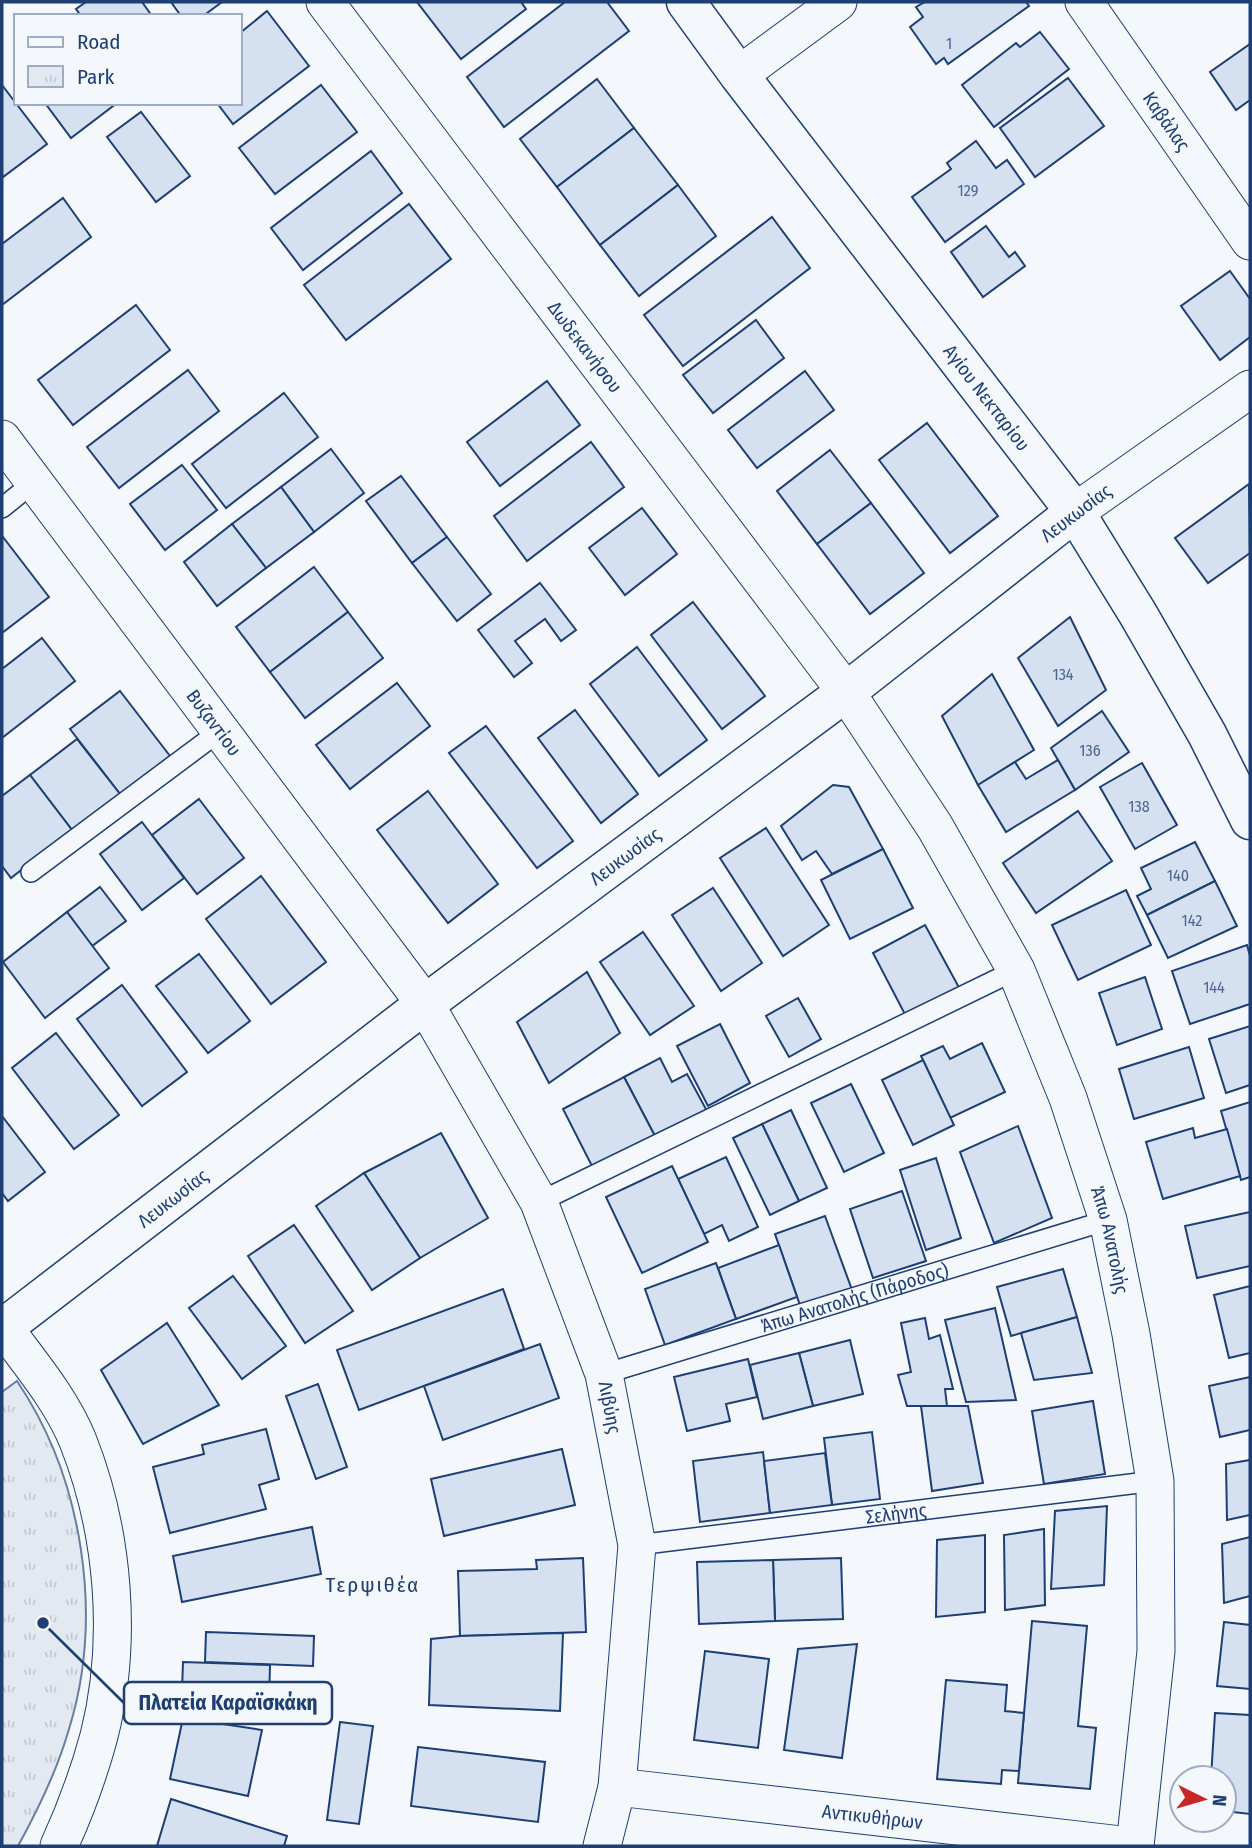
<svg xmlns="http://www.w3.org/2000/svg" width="1252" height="1848" viewBox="0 0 1252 1848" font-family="'Fira Sans Condensed',sans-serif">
<defs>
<pattern id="park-tufts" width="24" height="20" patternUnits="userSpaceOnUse" patternTransform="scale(1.75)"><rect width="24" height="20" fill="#e3e9f0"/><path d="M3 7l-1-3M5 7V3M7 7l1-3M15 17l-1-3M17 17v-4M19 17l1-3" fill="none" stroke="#c2c9d1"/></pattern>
</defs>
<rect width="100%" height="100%" fill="#f4f7fb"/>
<!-- park -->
<path fill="url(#park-tufts)" stroke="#687fa3" stroke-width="2" d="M17,1381C83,1479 104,1616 69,1729C57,1771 39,1808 18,1846H2V1392Z"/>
<!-- building -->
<g fill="#d5e0f0" stroke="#1d3f73" stroke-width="2">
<polygon points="86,2 142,2 152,16 81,16 76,9"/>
<polygon points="171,2 222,2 203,16 181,16"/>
<polygon points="417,2 521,2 526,9 461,59"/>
<polygon points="565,2 607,2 629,31 504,127 467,77"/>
<polygon points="925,2 1026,2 1029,6 948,64 944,58 936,64 910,27 923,17 916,7"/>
<polygon points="267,11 309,66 233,124 217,103 240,103 240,33"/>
<polygon points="1040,32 1069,69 994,127 962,85 1016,43 1020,47"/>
<polygon points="1250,44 1250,100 1236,110 1210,72"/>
<polygon points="1068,78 1104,126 1035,177 1000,128"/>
<polygon points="597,79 634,128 557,187 520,139"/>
<polygon points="2,85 47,144 3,177 2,174"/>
<polygon points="321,85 357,132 275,194 239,148"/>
<polygon points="45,103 117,103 71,138"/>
<polygon points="141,112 190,176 156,202 107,137"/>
<polygon points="634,128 678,185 600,245 557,187"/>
<polygon points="976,141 996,168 1007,160 1024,184 945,242 912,197 951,169 947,163"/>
<polygon points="371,151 402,193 303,270 271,228"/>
<polygon points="678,185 716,236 639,296 600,245"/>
<polygon points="63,198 91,237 2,305 2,244"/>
<polygon points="409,204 451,259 346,340 304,285"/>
<polygon points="772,217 810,268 683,366 644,315"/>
<polygon points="986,226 1009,257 1015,252 1025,266 983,297 951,252"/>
<polygon points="1230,271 1250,299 1250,337 1220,360 1181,306"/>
<polygon points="136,305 170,350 73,425 38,380"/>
<polygon points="756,320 784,358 713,413 683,375"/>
<polygon points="188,370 219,411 119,488 87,447"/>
<polygon points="805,371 834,410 757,468 728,430"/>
<polygon points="547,381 580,425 500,486 467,442"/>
<polygon points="284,393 318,437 226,508 192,464"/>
<polygon points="927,423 998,516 950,553 879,460"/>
<polygon points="591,442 624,487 527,561 494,516"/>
<polygon points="331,449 364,493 314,532 281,487"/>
<polygon points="830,450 871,503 817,544 777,491"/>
<polygon points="182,465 217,510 165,550 130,504"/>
<polygon points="401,476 447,537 412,563 366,501"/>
<polygon points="1249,484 1250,553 1208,583 1175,538"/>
<polygon points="281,487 314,532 266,568 232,524"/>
<polygon points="871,503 924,573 870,614 817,544"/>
<polygon points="642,508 677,554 625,595 589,548"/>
<polygon points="232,524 266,568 217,606 184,562"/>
<polygon points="3,537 49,597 2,633 2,538"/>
<polygon points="447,537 491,594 457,621 412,563"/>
<polygon points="314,567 348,612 270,672 236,627"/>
<polygon points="540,583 576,630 561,641 545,619 515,641 532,663 514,677 478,630"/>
<polygon points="693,602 765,696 722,729 651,635"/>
<polygon points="348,612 383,658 305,718 270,672"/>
<polygon points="1070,617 1106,690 1058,726 1018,658"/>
<polygon points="42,638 75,681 2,738 2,669"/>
<polygon points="637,647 707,740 659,776 590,684"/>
<polygon points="992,674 1034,750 978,785 942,716"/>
<polygon points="397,683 430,726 350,789 316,745"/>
<polygon points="120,691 170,756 120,794 70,729"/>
<polygon points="575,710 638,794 601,823 538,738"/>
<polygon points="1102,711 1129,752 1075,790 1051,748"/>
<polygon points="486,726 573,841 537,868 449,753"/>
<polygon points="77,739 120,794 72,830 30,775"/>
<polygon points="1058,760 1075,790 1006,832 978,785 1015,762 1026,779"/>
<polygon points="1142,763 1177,825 1135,849 1100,787"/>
<polygon points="30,775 72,830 11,878 2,866 2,796"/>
<polygon points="833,785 849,787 883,849 832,874 816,851 802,860 781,826"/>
<polygon points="428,791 498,884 448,923 377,830"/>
<polygon points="199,799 244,858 197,894 152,835"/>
<polygon points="1078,811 1112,861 1036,913 1003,863"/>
<polygon points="142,822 184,878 142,910 100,854"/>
<polygon points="766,828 829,925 783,956 720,858"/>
<polygon points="1195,842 1215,881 1147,915 1137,896 1151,889 1141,868"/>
<polygon points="883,849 913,908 850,939 821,880"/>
<polygon points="261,876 326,962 271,1004 206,919"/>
<polygon points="1215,881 1237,926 1168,958 1147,915"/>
<polygon points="100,887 126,921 92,946 67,912"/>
<polygon points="713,888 762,963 721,991 672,915"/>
<polygon points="1126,890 1151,945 1078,980 1052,925"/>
<polygon points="67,912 109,968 45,1018 3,962"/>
<polygon points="925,925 962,993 909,1022 873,953"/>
<polygon points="643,932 694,1006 650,1035 600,962"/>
<polygon points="1247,945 1250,956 1250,1004 1190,1024 1172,971"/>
<polygon points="199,954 250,1021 208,1053 156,986"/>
<polygon points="587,972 620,1033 549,1083 517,1022"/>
<polygon points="1145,977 1162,1029 1117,1045 1099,993"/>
<polygon points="122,985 187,1072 142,1106 77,1019"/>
<polygon points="798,998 821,1039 789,1057 766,1016"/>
<polygon points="720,1024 750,1083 708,1106 677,1046"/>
<polygon points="1250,1026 1250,1085 1226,1093 1209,1039"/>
<polygon points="56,1033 119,1115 74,1149 12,1068"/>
<polygon points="982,1043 1005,1092 950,1118 921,1056 943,1046 950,1059"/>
<polygon points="1189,1047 1204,1098 1134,1119 1119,1069"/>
<polygon points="660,1058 672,1082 687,1074 707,1111 656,1138 624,1077"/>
<polygon points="923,1060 954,1125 913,1145 882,1080"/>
<polygon points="624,1077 656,1138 594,1170 563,1109"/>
<polygon points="851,1084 884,1153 844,1172 811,1103"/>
<polygon points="1250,1102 1250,1177 1241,1180 1221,1111"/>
<polygon points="791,1110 827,1188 799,1201 762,1124"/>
<polygon points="2,1116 45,1172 8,1201 2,1193"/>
<polygon points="762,1124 799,1201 770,1215 733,1138"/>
<polygon points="1018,1126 1052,1218 994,1243 960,1152"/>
<polygon points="1193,1128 1195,1138 1227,1129 1240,1176 1163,1199 1146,1142"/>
<polygon points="441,1133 488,1218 420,1258 364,1173"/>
<polygon points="726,1157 758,1227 729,1241 722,1225 704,1234 678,1179"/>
<polygon points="936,1158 961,1238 926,1250 900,1170"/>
<polygon points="672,1166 708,1242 642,1273 606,1197"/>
<polygon points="364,1173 420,1258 372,1290 316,1206"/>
<polygon points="902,1191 926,1261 873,1278 850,1209"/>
<polygon points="1250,1212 1250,1266 1197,1278 1185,1226"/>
<polygon points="825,1216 852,1290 801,1308 775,1234"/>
<polygon points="294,1225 353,1311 305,1343 248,1256"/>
<polygon points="779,1245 797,1297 736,1319 718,1268"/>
<polygon points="716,1263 736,1319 665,1345 645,1289"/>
<polygon points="1063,1269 1077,1317 1011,1336 997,1287"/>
<polygon points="233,1276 286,1346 242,1379 189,1308"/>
<polygon points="1250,1286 1250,1353 1229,1358 1214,1295"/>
<polygon points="503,1289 524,1349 359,1410 337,1350"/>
<polygon points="995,1308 1016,1400 966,1402 945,1320"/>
<polygon points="1077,1317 1092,1373 1034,1380 1021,1333"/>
<polygon points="925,1318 929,1339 940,1335 953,1389 945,1389 947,1406 907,1406 898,1375 911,1372 901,1323"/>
<polygon points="167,1323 219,1405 143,1444 101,1370"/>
<polygon points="850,1340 863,1394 813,1406 799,1353"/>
<polygon points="540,1344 559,1398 443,1440 424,1386"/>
<polygon points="799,1353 813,1406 763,1419 750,1365"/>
<polygon points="748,1359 757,1397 726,1404 730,1421 687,1431 674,1377"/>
<polygon points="1250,1377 1250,1430 1220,1437 1209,1386"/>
<polygon points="318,1384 347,1467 316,1479 286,1396"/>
<polygon points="1093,1401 1105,1474 1044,1484 1032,1411"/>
<polygon points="921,1406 968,1406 983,1483 932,1491"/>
<polygon points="266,1429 279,1479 259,1485 266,1509 170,1533 153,1467 204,1454 202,1445"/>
<polygon points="872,1432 880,1499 832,1505 824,1438"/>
<polygon points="562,1449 575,1505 444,1536 431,1479"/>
<polygon points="763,1452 770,1513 700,1522 693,1461"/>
<polygon points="825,1453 832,1505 770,1513 764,1461"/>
<polygon points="1250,1460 1250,1515 1227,1520 1226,1464"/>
<polygon points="1107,1506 1104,1585 1051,1589 1055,1511"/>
<polygon points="312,1527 321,1574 182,1602 173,1556"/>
<polygon points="1044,1529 1045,1605 1005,1610 1004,1535"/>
<polygon points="985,1535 985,1612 936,1617 937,1540"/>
<polygon points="1250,1537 1250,1596 1224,1603 1222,1544"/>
<polygon points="583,1558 586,1632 460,1636 458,1571 537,1569 536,1560"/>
<polygon points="841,1558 843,1619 775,1621 773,1560"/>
<polygon points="773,1560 775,1621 699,1624 697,1562"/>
<polygon points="1032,1621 1087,1626 1078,1726 1096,1728 1090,1789 1018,1783"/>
<polygon points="1224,1622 1250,1625 1250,1689 1217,1686"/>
<polygon points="206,1632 314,1636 313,1666 205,1662"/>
<polygon points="563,1633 560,1711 429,1705 431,1639 460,1636"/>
<polygon points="857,1644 842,1758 784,1750 798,1649"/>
<polygon points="705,1651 769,1659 758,1748 694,1740"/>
<polygon points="183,1662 270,1665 269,1704 182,1691"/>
<polygon points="946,1680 1007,1685 1005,1711 1024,1713 1019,1771 1002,1770 1001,1784 937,1779"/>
<polygon points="1215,1713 1250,1715 1250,1814 1224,1811 1224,1778 1211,1778"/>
<polygon points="183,1718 262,1730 248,1796 170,1779"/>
<polygon points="340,1722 373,1726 359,1824 327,1820"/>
<polygon points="418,1747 545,1762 538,1822 411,1806"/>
<polygon points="171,1799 287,1836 284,1846 157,1846"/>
</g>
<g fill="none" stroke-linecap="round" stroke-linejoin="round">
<defs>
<g id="lane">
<polyline points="2,508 34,482"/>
<polyline points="31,872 220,731"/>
<polyline points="539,1202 1016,970"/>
<path id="s1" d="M604,1374L1108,1220"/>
<path id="s2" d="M637,1545L1155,1481"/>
</g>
<g id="street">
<path id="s3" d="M325,2L846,692L935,827L1016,970L1068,1098L1108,1220L1131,1334L1155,1481L1156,1651L1135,1846"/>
<path id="s4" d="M1084,2L1250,241"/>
<polyline points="739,75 838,2"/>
<path id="s5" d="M2,439L425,1004L539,1202L604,1374L637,1545L617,1787L602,1846"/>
<polyline points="1075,512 1250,389"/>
<path d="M2,1325C29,1362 61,1399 78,1441C114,1532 123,1641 99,1736C89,1773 75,1811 59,1846"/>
<path id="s6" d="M617,1787L1130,1846"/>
</g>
<g id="secondary">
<path id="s7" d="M686,2L739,75L1075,512L1138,614L1207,734L1250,820"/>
<path id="s8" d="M2,1329L425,1004L846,692L1075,512"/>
</g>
</defs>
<!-- lane casing -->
<use href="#lane" stroke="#1d3f73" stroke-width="22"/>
<!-- street casing -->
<use href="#street" stroke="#1d3f73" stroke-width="39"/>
<!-- secondary casing -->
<use href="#secondary" stroke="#1d3f73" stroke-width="41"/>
<!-- lane -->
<use href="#lane" stroke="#f4f7fb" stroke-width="19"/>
<!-- street -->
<use href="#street" stroke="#f4f7fb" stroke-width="37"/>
<!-- secondary -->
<use href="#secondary" stroke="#f4f7fb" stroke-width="38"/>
</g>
<g text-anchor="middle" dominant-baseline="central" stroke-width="5" stroke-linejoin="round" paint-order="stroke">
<!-- number labels -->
<g font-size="16" fill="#4b6792">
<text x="949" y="43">1</text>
<text x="968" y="190">129</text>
<text x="1063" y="674">134</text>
<text x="1090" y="750">136</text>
<text x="1139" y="806">138</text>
<text x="1178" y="875">140</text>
<text x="1192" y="920">142</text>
<text x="1214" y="987">144</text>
</g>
<!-- street labels -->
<g font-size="19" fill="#1d3f73" stroke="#f4f7fb">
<text stroke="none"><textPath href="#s4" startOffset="145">Καβάλας</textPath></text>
<text stroke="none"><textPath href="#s3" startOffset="432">Δωδεκανήσου</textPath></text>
<text stroke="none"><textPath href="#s7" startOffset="497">Αγίου Νεκταρίου</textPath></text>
<text transform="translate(1076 513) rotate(-37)">Λευκωσίας</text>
<text stroke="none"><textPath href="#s5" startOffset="354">Βυζαντίου</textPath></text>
<text stroke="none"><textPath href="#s8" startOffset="782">Λευκωσίας</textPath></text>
<text stroke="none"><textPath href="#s8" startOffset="215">Λευκωσίας</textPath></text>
<text stroke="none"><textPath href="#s3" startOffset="1477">Άπω Ανατολής</textPath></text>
<text stroke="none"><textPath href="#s1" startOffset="262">Άπω Ανατολής (Πάροδος)</textPath></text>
<text stroke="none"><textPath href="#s5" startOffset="1152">Λιβύης</textPath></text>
<text stroke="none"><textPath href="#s2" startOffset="261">Σελήνης</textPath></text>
<text stroke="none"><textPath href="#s6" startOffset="257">Αντικυθήρων</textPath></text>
</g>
<!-- neighbourhood labels -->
<g font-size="21" letter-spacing="2" fill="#1d3f73" stroke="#f4f7fb">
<text x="373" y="1585">Τερψιθέα</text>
</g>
</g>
<!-- callouts -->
<path fill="none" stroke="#1d3f73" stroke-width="2.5" d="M43 1623L124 1703"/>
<circle fill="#1d3f73" stroke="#f4f7fb" stroke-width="2.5" cx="43" cy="1623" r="7"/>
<rect fill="#f4f7fb" stroke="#1d3f73" stroke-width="2.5" x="124" y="1682" width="208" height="42" rx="7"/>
<g font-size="21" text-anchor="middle" font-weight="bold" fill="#1d3f73">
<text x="228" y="1710">Πλατεία Καραϊσκάκη</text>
</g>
<!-- border -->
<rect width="1252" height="1848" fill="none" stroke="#1d3f73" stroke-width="7"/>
<!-- legend -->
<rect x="14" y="14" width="228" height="91" fill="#f4f7fb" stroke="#9eadc5" stroke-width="2"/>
<rect x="28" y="37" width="35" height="10" fill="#f4f7fb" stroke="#9eadc5" stroke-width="2"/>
<text x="77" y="49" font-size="21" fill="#1d3f73">Road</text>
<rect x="28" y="66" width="35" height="21" fill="url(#park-tufts)" stroke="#9eadc5" stroke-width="2"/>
<text x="77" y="84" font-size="21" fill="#1d3f73">Park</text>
<!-- north arrow -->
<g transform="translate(1203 1799) rotate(95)"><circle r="33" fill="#f4f7fb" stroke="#9eadc5" stroke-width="2"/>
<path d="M0-5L12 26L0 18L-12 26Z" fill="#c62828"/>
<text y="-10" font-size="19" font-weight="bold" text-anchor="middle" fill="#1d3f73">N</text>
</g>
</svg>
